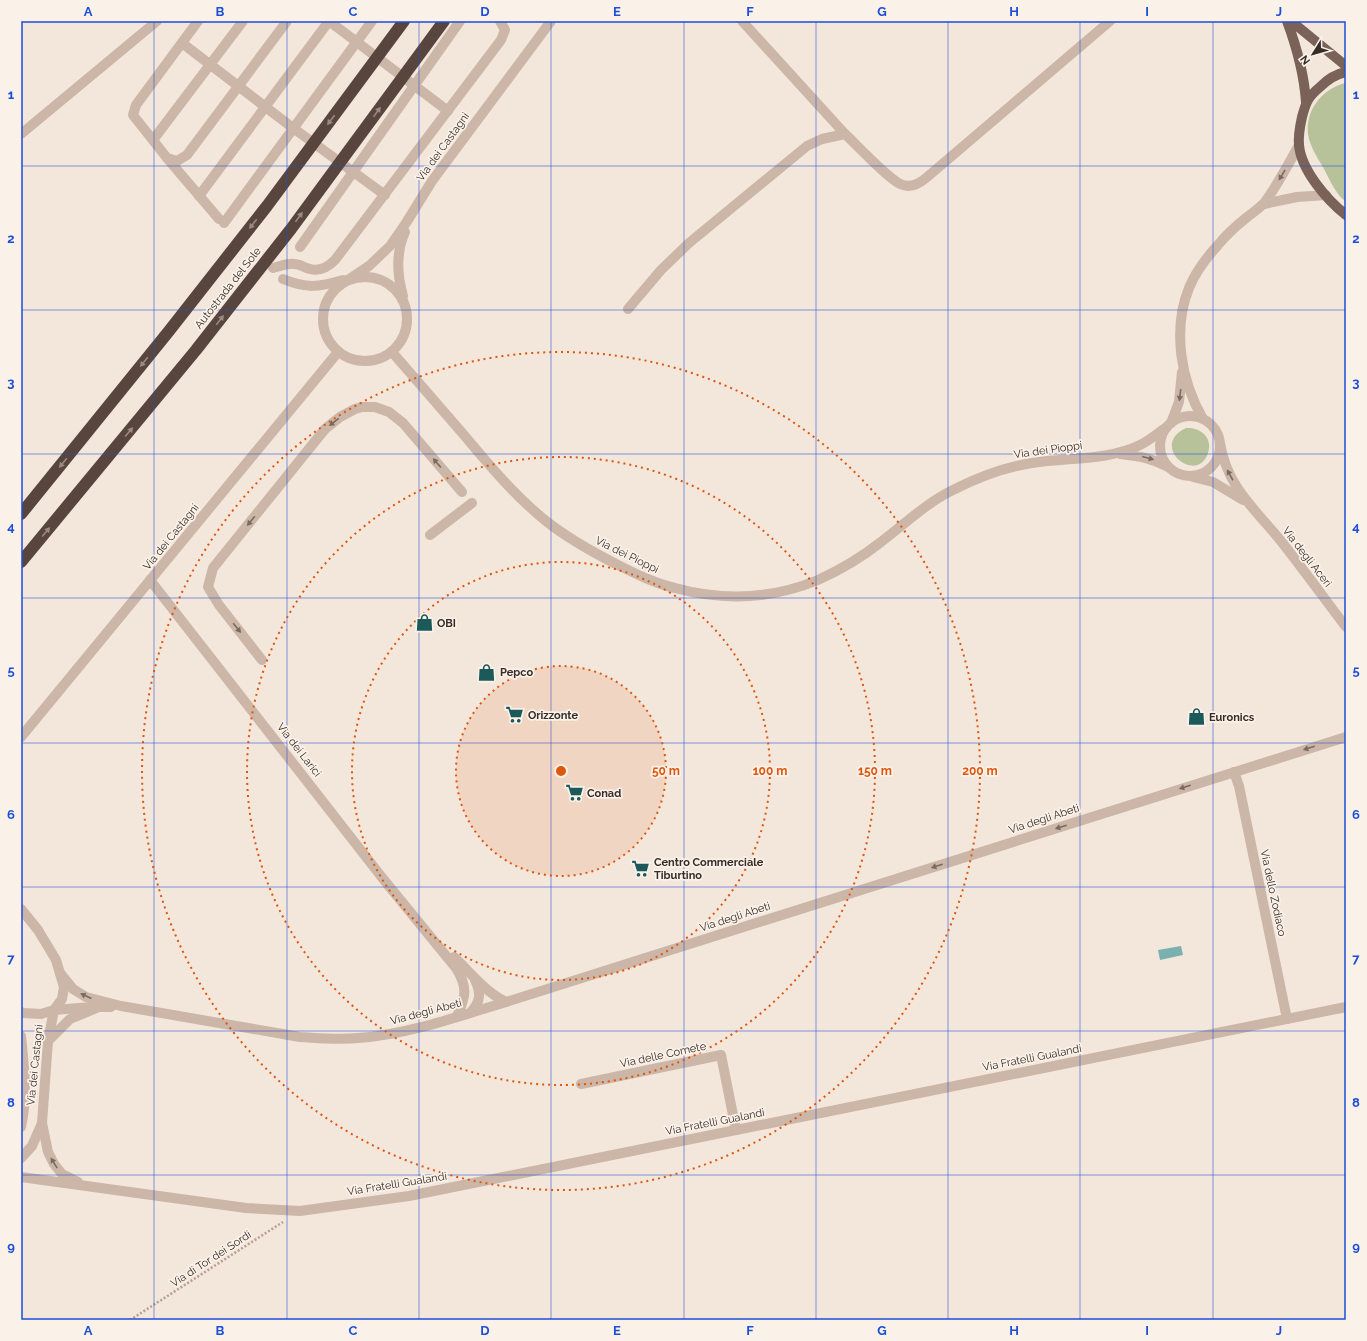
<svg xmlns="http://www.w3.org/2000/svg" width="1367" height="1341" viewBox="0 0 1367 1341" font-family="Raleway,sans-serif">
<rect width="100%" height="100%" fill="#f3e6db"/>
<!-- green -->
<g fill="#b7c29b">
<path d="M1345,83H1346V202C1336,194 1330,181 1324,169C1319,160 1312,150 1309,139C1303,113 1320,90 1345,83Z"/>
<path d="M1186,428C1200,427 1213,437 1208,453C1197,486 1148,446 1186,428Z"/>
</g>
<!-- water -->
<polygon fill="#79b1b0" points="1181,946 1183,955 1160,960 1158,950"/>
<g fill="none" stroke-linecap="round" stroke-linejoin="round">
<!-- path -->
<polyline stroke="#b79f91" stroke-width="2.5" stroke-dasharray="2 2" stroke-linecap="butt" points="130,1320 283,1222"/>
<!-- minor -->
<g stroke="#cbb6a7" stroke-width="10">
<polyline points="198,21 136,105 133,115 167,158 219,219"/>
<polyline points="329,21 448,111"/>
<polyline points="742,21 845,134"/>
<polyline points="182,43 293,128 385,195"/>
<polyline points="21,134 157,21"/>
<polyline points="153,140 243,21"/>
<polyline points="167,158 177,161 187,155 287,21"/>
<polyline points="199,196 329,21"/>
<polyline points="1264,204 1297,197 1326,195"/>
<polyline points="224,223 372,21"/>
<polyline points="300,247 460,21"/>
<path d="M273,268C280,266 288,263 295,264C300,264 304,268 310,269C320,272 328,267 335,260L501,40L505,30L500,21"/>
<circle cx="365" cy="319" r="42"/>
<path d="M283,279C307,289 319,287 343,280"/>
<polyline points="348,280 369,266 390,246 406,223 432,181 551,21"/>
<path d="M403,296C397,275 396,252 405,232"/>
<path d="M628,309L661,270L689,243L807,146L822,139L845,134C857,145 891,182 903,185C912,188 920,183 926,178L1110,21"/>
<path d="M392,352C416,380 440,407 464,435C489,465 515,496 546,521C566,537 589,550 612,562C632,572 653,583 675,588C723,601 772,599 818,580C840,570 862,557 881,542C905,524 927,502 955,489C979,477 1006,467 1032,463C1068,457 1107,461 1140,445C1150,440 1158,433 1167,427"/>
<circle cx="1190" cy="446" r="30"/>
<path d="M1203,419C1181,381 1172,330 1189,288C1195,273 1207,257 1218,245C1226,235 1236,226 1246,218C1252,213 1260,208 1265,202C1278,184 1288,165 1299,145"/>
<polyline points="1171,423 1179,402 1182,372"/>
<path d="M1220,443C1227,487 1255,509 1281,541C1303,569 1324,598 1346,627"/>
<path d="M1120,454C1138,456 1152,458 1168,467"/>
<polyline points="1193,477 1213,482 1243,500"/>
<polyline points="430,535 472,503"/>
<path d="M150,580L384,880L456,968C468,987 466,997 457,1016"/>
<polyline points="262,660 219,605 208,587 213,568 325,429 340,417 355,409 362,407 375,407 389,412 403,423 462,492"/>
<polyline points="21,737 338,352"/>
<polyline points="1234,772 1239,786 1287,1019"/>
<polyline points="21,909 38,930 56,960 64,987 62,999 54,1010 48,1041 42,1123 48,1152 54,1164 62,1174 78,1182"/>
<path d="M454,957C471,973 485,992 506,1002"/>
<path d="M60,973L73,989L86,997L121,1006L300,1037C319,1038 338,1040 358,1038C406,1035 460,1016 506,1002L1346,737"/>
<polyline points="21,1012 23,1013 41,1014 54,1010 92,1007"/>
<path d="M471,1012C481,1001 481,993 475,980"/>
<path d="M21,1036C24,1066 28,1097 21,1127"/>
<polyline points="48,1041 70,1019 99,1007 111,1007"/>
<polyline points="581,1084 721,1055 736,1130"/>
<polyline points="21,1158 32,1146 42,1123"/>
<polyline points="21,1177 246,1208 300,1211 409,1196 1346,1007"/>
</g>
<!-- major -->
<g stroke="#7a6258" stroke-width="10">
<path d="M1287,21C1297,48 1304,73 1306,102"/>
<polyline points="1291,21 1346,66"/>
<path d="M1346,72C1336,74 1327,80 1320,87C1308,97 1306,102 1302,117C1300,126 1298,136 1299,145C1301,170 1327,200 1346,215"/>
</g>
<!-- highway -->
<g stroke="#58453e" stroke-width="12">
<polyline points="21,514 169,331 267,206 404,21"/>
<polyline points="21,562 196,350 291,229 444,21"/>
</g>
</g>
<!-- one-way arrows -->
<defs><path id="oneway-solid" d="M-6-.8H1V-3.2L6.5 0L1 3.2V.8H-6Z"/></defs>
<g fill="#998a82">
<use href="#oneway-solid" transform="translate(377 112) rotate(-54)"/>
<use href="#oneway-solid" transform="translate(331 120) rotate(127)"/>
<use href="#oneway-solid" transform="translate(299 217) rotate(-54)"/>
<use href="#oneway-solid" transform="translate(253 224) rotate(128)"/>
<use href="#oneway-solid" transform="translate(220 320) rotate(-52)"/>
<use href="#oneway-solid" transform="translate(144 362) rotate(129)"/>
<use href="#oneway-solid" transform="translate(129 432) rotate(-50)"/>
<use href="#oneway-solid" transform="translate(63 463) rotate(129)"/>
<use href="#oneway-solid" transform="translate(46 532) rotate(-50)"/>
</g>
<g fill="#7a6a61">
<use href="#oneway-solid" transform="translate(1282 175) rotate(121)"/>
<use href="#oneway-solid" transform="translate(1180 395) rotate(97)"/>
<use href="#oneway-solid" transform="translate(334 422) rotate(142)"/>
<use href="#oneway-solid" transform="translate(1148 458) rotate(15)"/>
<use href="#oneway-solid" transform="translate(437 463) rotate(-131)"/>
<use href="#oneway-solid" transform="translate(1230 475) rotate(-119)"/>
<use href="#oneway-solid" transform="translate(251 521) rotate(129)"/>
<use href="#oneway-solid" transform="translate(237 628) rotate(51)"/>
<use href="#oneway-solid" transform="translate(1309 748) rotate(162)"/>
<use href="#oneway-solid" transform="translate(1185 787) rotate(163)"/>
<use href="#oneway-solid" transform="translate(1061 827) rotate(162)"/>
<use href="#oneway-solid" transform="translate(937 866) rotate(162)"/>
<use href="#oneway-solid" transform="translate(86 996) rotate(-155)"/>
<use href="#oneway-solid" transform="translate(54 1163) rotate(-122)"/>
</g>
<!-- grid -->
<path fill="none" stroke="#1d4ed8" stroke-width="1" stroke-opacity="0.55" d="M154,21V1320M287,21V1320M419,21V1320M551,21V1320M684,21V1320M816,21V1320M948,21V1320M1080,21V1320M1213,21V1320M21,166H1346M21,310H1346M21,454H1346M21,598H1346M21,743H1346M21,887H1346M21,1031H1346M21,1175H1346"/>
<!-- distance rings -->
<circle cx="561" cy="771" r="105" fill="#df570d" fill-opacity=".12"/>
<g fill="none" stroke="#df570d" stroke-width="2" stroke-dasharray="2 4">
<circle cx="561" cy="771" r="105"/>
<circle cx="561" cy="771" r="209"/>
<circle cx="561" cy="771" r="314"/>
<circle cx="561" cy="771" r="419"/>
</g>
<!-- icons -->
<defs>
<symbol id="shop-bare" viewBox="-9 -9 18 18"><path d="M-5-2.5h2.3a2.7 3.5 0 0 1 5.4 0H5L5.5 6h-11ZM-1.5-2.5h3a1.5 2.3 0 0 0-3 0Z" fill="#1c595a" stroke="#faf1e8" stroke-width="2.5" paint-order="stroke"/></symbol>
<symbol id="supermarket-bare" viewBox="-9 -9 18 18"><path d="M-6-5.5h2.5l.6 2H6L4.5 2H-2.5L-4.4-4H-6ZM-1.5 3.2a1.3 1.3 0 1 0 .1 0ZM3 3.2a1.3 1.3 0 1 0 .1 0Z" fill="#1c595a" stroke="#faf1e8" stroke-width="2.5" paint-order="stroke"/></symbol>
</defs>
<g fill-rule="evenodd">
<use href="#shop-bare" x="412" y="610" width="25" height="25"/>
<use href="#shop-bare" x="474" y="660" width="25" height="25"/>
<use href="#supermarket-bare" x="502" y="702" width="25" height="25"/>
<use href="#shop-bare" x="1184" y="704" width="25" height="25"/>
<use href="#supermarket-bare" x="562" y="780" width="25" height="25"/>
<use href="#supermarket-bare" x="628" y="856" width="25" height="25"/>
</g>
<g text-anchor="middle" dominant-baseline="central" stroke-width="3.5" stroke-linejoin="round" paint-order="stroke">
<!-- street labels -->
<g font-size="11" fill="#372c28" stroke="#faf1e8">
<text transform="translate(443 147) rotate(-54)">Via dei Castagni</text>
<text transform="translate(228 288) rotate(-52)">Autostrada del Sole</text>
<text transform="translate(1048 450) rotate(-8)">Via dei Pioppi</text>
<text transform="translate(171 537) rotate(-51)">Via dei Castagni</text>
<text transform="translate(627 555) rotate(26)">Via dei Pioppi</text>
<text transform="translate(1307 557) rotate(52)">Via degli Aceri</text>
<text transform="translate(299 750) rotate(52)">Via dei Larici</text>
<text transform="translate(1044 819) rotate(-18)">Via degli Abeti</text>
<text transform="translate(1273 893) rotate(78)">Via dello Zodiaco</text>
<text transform="translate(735 917) rotate(-18)">Via degli Abeti</text>
<text transform="translate(426 1012) rotate(-15)">Via degli Abeti</text>
<text transform="translate(663 1055) rotate(-12)">Via delle Comete</text>
<text transform="translate(1032 1058) rotate(-11)">Via Fratelli Gualandi</text>
<text transform="translate(35 1065) rotate(-84)">Via dei Castagni</text>
<text transform="translate(715 1122) rotate(-11)">Via Fratelli Gualandi</text>
<text transform="translate(397 1184) rotate(-9)">Via Fratelli Gualandi</text>
<text transform="translate(211 1259) rotate(-33)">Via di Tor dei Sordi</text>
</g>
<!-- poi labels -->
<g font-size="11" font-weight="bold" fill="#372c28" stroke="#faf1e8" text-anchor="start">
<text x="437" y="623">OBI</text>
<text x="500" y="672">Pepco</text>
<text x="528" y="715">Orizzonte</text>
<text x="1209" y="717">Euronics</text>
<text x="587" y="793">Conad</text>
<text x="654" y="862">Centro Commerciale<tspan x="654" dy="13">Tiburtino</tspan></text>
</g>
</g>
<circle cx="561" cy="771" r="6" fill="#df570d" stroke="#faf1e8" stroke-width="2"/>
<g font-size="12" text-anchor="middle" font-weight="bold" fill="#df570d" stroke="#faf1e8" stroke-width="3.5" stroke-linejoin="round" paint-order="stroke">
<text x="666" y="775">50 m</text>
<text x="770" y="775">100 m</text>
<text x="875" y="775">150 m</text>
<text x="980" y="775">200 m</text>
</g>
<!-- border -->
<rect width="1367" height="1341" fill="none" stroke="#faf1e8" stroke-width="44"/>
<!-- north arrow -->
<g transform="translate(1313 54) rotate(233)" stroke="#faf1e8" stroke-width="3" paint-order="stroke">
<path d="M0-3L7 15L0 10L-7 15Z" fill="#372c28"/>
<text y="-6" font-size="11" font-weight="bold" text-anchor="middle" fill="#372c28">N</text>
</g>
<rect x="22" y="22" width="1323" height="1297" fill="none" stroke="#1d4ed8" stroke-width="1.5"/>
<g font-size="13" text-anchor="middle" font-weight="bold" fill="#1d4ed8">
<text x="88" y="16">A</text>
<text x="220" y="16">B</text>
<text x="353" y="16">C</text>
<text x="485" y="16">D</text>
<text x="617" y="16">E</text>
<text x="750" y="16">F</text>
<text x="882" y="16">G</text>
<text x="1014" y="16">H</text>
<text x="1147" y="16">I</text>
<text x="1279" y="16">J</text>
<text x="11" y="99">1</text>
<text x="1356" y="99">1</text>
<text x="11" y="243">2</text>
<text x="1356" y="243">2</text>
<text x="11" y="387">3</text>
<text x="1356" y="387">3</text>
<text x="11" y="531">4</text>
<text x="1356" y="531">4</text>
<text x="11" y="675">5</text>
<text x="1356" y="675">5</text>
<text x="11" y="819">6</text>
<text x="1356" y="819">6</text>
<text x="11" y="963">7</text>
<text x="1356" y="963">7</text>
<text x="11" y="1107">8</text>
<text x="1356" y="1107">8</text>
<text x="11" y="1251">9</text>
<text x="1356" y="1251">9</text>
<text x="88" y="1335">A</text>
<text x="220" y="1335">B</text>
<text x="353" y="1335">C</text>
<text x="485" y="1335">D</text>
<text x="617" y="1335">E</text>
<text x="750" y="1335">F</text>
<text x="882" y="1335">G</text>
<text x="1014" y="1335">H</text>
<text x="1147" y="1335">I</text>
<text x="1279" y="1335">J</text>
</g>
</svg>
